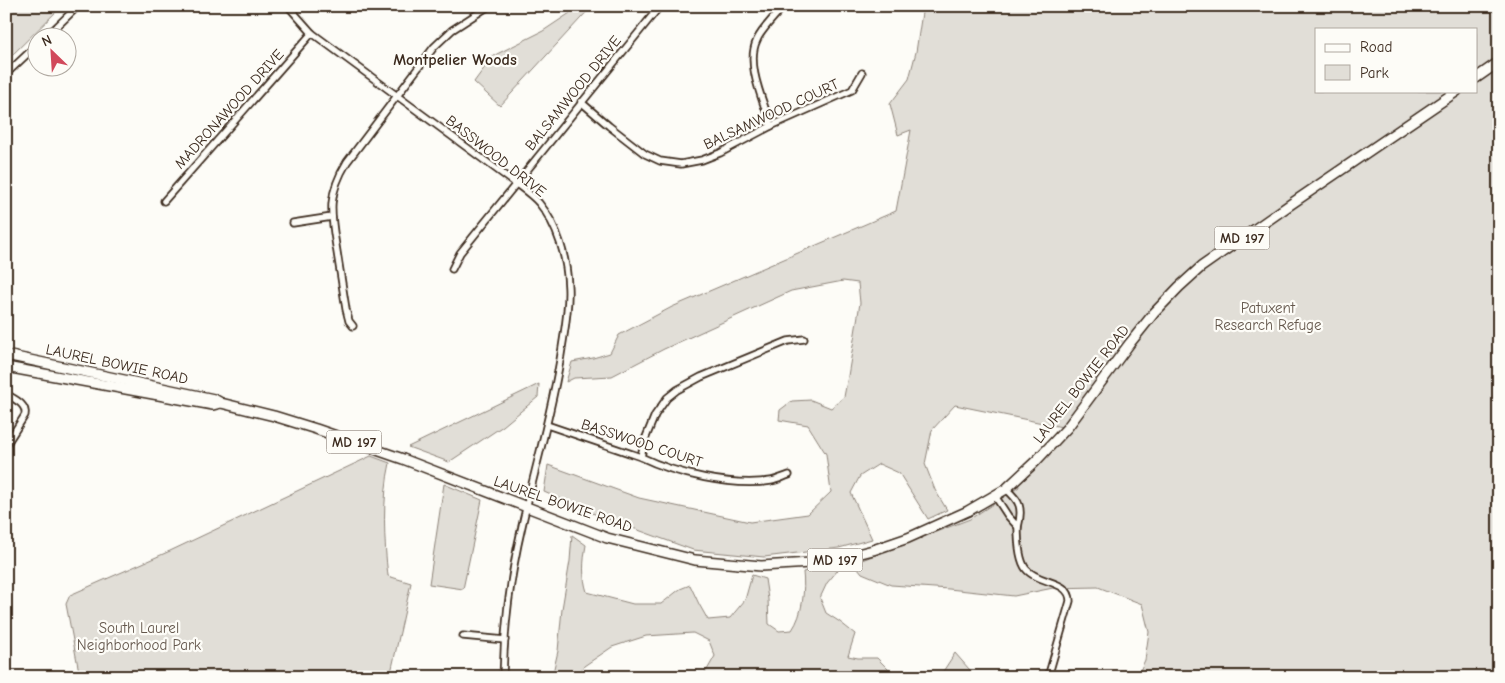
<svg xmlns="http://www.w3.org/2000/svg" width="1505" height="683" viewBox="0 0 1505 683" font-family="'Comic Neue',sans-serif">
<rect width="100%" height="100%" fill="#fdfcf7"/>
<filter id="ink" filterUnits="userSpaceOnUse"><feTurbulence type="fractalNoise" baseFrequency=".02" numOctaves="2"/><feDisplacementMap in="SourceGraphic" scale="10" xChannelSelector="R" yChannelSelector="G"/><feConvolveMatrix kernelMatrix="1 2 1 2 8 2 1 2 1" color-interpolation-filters="sRGB"/></filter>
<g filter="url(#ink)">
<!-- green -->
<g fill="#e1ded7" stroke="#8e847a" fill-rule="evenodd">
<polygon points="6,6 62,6 6,61"/>
<polygon points="572,6 592,6 500,106 474,82 493,56 543,31 570,13"/>
<path d="M923,6H1499V677H1137L1145,660L1149,632L1142,604L1098,587L1053,588L1014,596L949,589L891,585L862,573L854,563L970,519L1019,487L1018,483L1067,428L955,405L932,430L925,464L935,490L947,510L928,519L899,473L879,464L860,476L851,493L872,539L839,548L764,557L693,550L597,515L544,492L548,465L639,498L750,522L808,514L831,492L826,454L808,425L779,420L780,410L792,401L811,400L831,408L844,397L848,376L860,303L858,283L843,281L791,291L664,349L612,376L574,378L566,382L572,362L593,358L610,353L619,335L672,307L896,211L911,130L898,135L890,104L909,79L916,52ZM1316,29H1476V91H1316Z"/>
<polygon points="539,384 538,397 503,426 449,462 408,447"/>
<path d="M371,456L390,463C382,497 384,542 388,576L411,583L390,677H80L66,604L70,595L170,551Z"/>
<polygon points="444,484 482,500 463,589 429,584"/>
<path d="M572,535L586,545C583,562 582,576 587,592L633,604H661L680,589L690,585L699,604L708,620L730,618L745,600L752,575L765,579L768,599L769,624L779,631L792,630C803,614 805,590 803,572L820,568L838,570L827,583L820,598L826,613L840,622L855,634L848,656L858,658H877L891,672L906,677H703L715,656L709,641L693,633L646,636L612,647L584,666L576,677H552L558,651L562,609L570,561Z"/>
<polygon points="955,653 976,677 938,677 942,673"/>
</g>
<g fill="none" stroke-linecap="round" stroke-linejoin="round">
<defs>
<g id="street">
<path d="M288,6L312,33L515,183C523,189 532,195 539,203C558,226 567,258 568,288C569,308 565,328 562,348C553,409 535,467 522,526C511,573 504,628 503,677"/>
<polyline points="45,38 78,6"/>
<polyline points="6,74 38,44"/>
<polyline points="581,102 609,126 645,154 660,161 681,164 702,160 720,153 771,126 852,90 862,73"/>
<path d="M771,126C764,102 745,64 757,40C761,30 776,15 784,6"/>
<polyline points="164,201 312,33"/>
<polyline points="293,223 332,217"/>
<polyline points="452,269 460,253 660,6"/>
<path d="M353,326L349,321L346,309C343,290 340,271 337,252C331,214 326,197 347,162L434,47L452,30L489,6"/>
<path d="M6,394C14,399 27,404 25,415L6,445"/>
<path d="M547,425L641,457C676,474 732,487 771,481C777,480 783,477 789,475"/>
<polyline points="641,457 644,442 655,415 667,398 677,390 701,377 788,341 804,339"/>
<path d="M995,496L1008,516L1018,527C1023,508 1020,501 1006,489"/>
<path d="M1018,527C1018,538 1019,560 1026,569C1038,584 1070,580 1070,601L1048,677"/>
<polyline points="463,636 505,640"/>
</g>
<g id="primary">
<polyline points="1476,78 1499,62"/>
<polyline points="6,355 214,399 221,403 274,416 316,429 403,459 607,538 695,560 761,566 827,562 842,558 873,550 908,538 968,511 1006,489 1036,461 1067,428 1130,343 1154,313 1179,287 1201,267 1291,204 1457,91"/>
<polyline points="6,367 213,405 221,403"/>
</g>
</defs>
<!-- street casing -->
<use href="#street" stroke="#3b2a1e" stroke-width="9"/>
<!-- primary casing -->
<use href="#primary" stroke="#3b2a1e" stroke-width="12"/>
<!-- street -->
<use href="#street" stroke="#fdfcf7" stroke-width="5.5"/>
<!-- primary -->
<use href="#primary" stroke="#fdfcf7" stroke-width="9"/>
</g>
</g>
<g text-anchor="middle" dominant-baseline="central" stroke-width="4.5" stroke-linejoin="round" paint-order="stroke">
<!-- shield labels -->
<g fill="#fdfcf7" stroke="#75695f" stroke-width="1">
<rect x="1214.5" y="226.5" width="55" height="23" rx="4"/>
<rect x="326.5" y="430.5" width="55" height="23" rx="4"/>
<rect x="807.5" y="548.5" width="55" height="23" rx="4"/>
</g>
<g font-size="14" font-weight="bold" fill="#3b2a1e">
<text x="1242" y="238">MD 197</text>
<text x="354" y="442">MD 197</text>
<text x="835" y="560">MD 197</text>
</g>
<!-- street labels -->
<g font-size="15" fill="#3b2a1e" stroke="#fdfcf7">
<text transform="translate(573 93) rotate(-51)">BALSAMWOOD DRIVE</text>
<text transform="translate(229 109) rotate(-48)">MADRONAWOOD DRIVE</text>
<text transform="translate(771 114) rotate(-25)">BALSAMWOOD COURT</text>
<text transform="translate(496 156) rotate(38)">BASSWOOD DRIVE</text>
<text transform="translate(117 364) rotate(12)">LAUREL BOWIE ROAD</text>
<text transform="translate(1081 384) rotate(-52)">LAUREL BOWIE ROAD</text>
<text transform="translate(642 443) rotate(18)">BASSWOOD COURT</text>
<text transform="translate(563 504) rotate(19)">LAUREL BOWIE ROAD</text>
</g>
<!-- park labels -->
<g font-size="15" fill="#64574c" stroke="#fdfcf7">
<text x="1268" y="308">Patuxent<tspan x="1268" dy="17">Research Refuge</tspan></text>
<text x="139" y="628">South Laurel<tspan x="139" dy="17">Neighborhood Park</tspan></text>
</g>
<!-- neighbourhood labels -->
<g font-size="16" font-weight="bold" fill="#3b2a1e" stroke="#fdfcf7">
<text x="455" y="60">Montpelier Woods</text>
</g>
</g>
<!-- margin -->
<rect width="1505" height="683" fill="none" stroke="#fdfcf7" stroke-width="25"/>
<rect x="12" y="12" width="1480" height="658" fill="none" stroke="#3b2a1e" stroke-width="2" filter="url(#ink)"/>
<!-- legend -->
<rect x="1315" y="28" width="162" height="65" fill="#fdfcf7" stroke="#afa8a0"/>
<rect x="1325" y="44" width="25" height="8" fill="#fdfcf7" stroke="#afa8a0"/>
<text x="1360" y="52" font-size="15" fill="#3b2a1e">Road</text>
<rect x="1325" y="65" width="25" height="15" fill="#e1ded7" stroke="#afa8a0"/>
<text x="1360" y="78" font-size="15" fill="#3b2a1e">Park</text>
<!-- north arrow -->
<g transform="translate(52 52) rotate(335)"><circle r="24" fill="#fdfcf7" stroke="#afa8a0"/>
<path d="M0-4L9 19L0 12L-9 19Z" fill="#d1495b"/>
<text y="-8" font-size="14" font-weight="bold" text-anchor="middle" fill="#3b2a1e">N</text>
</g>
</svg>
